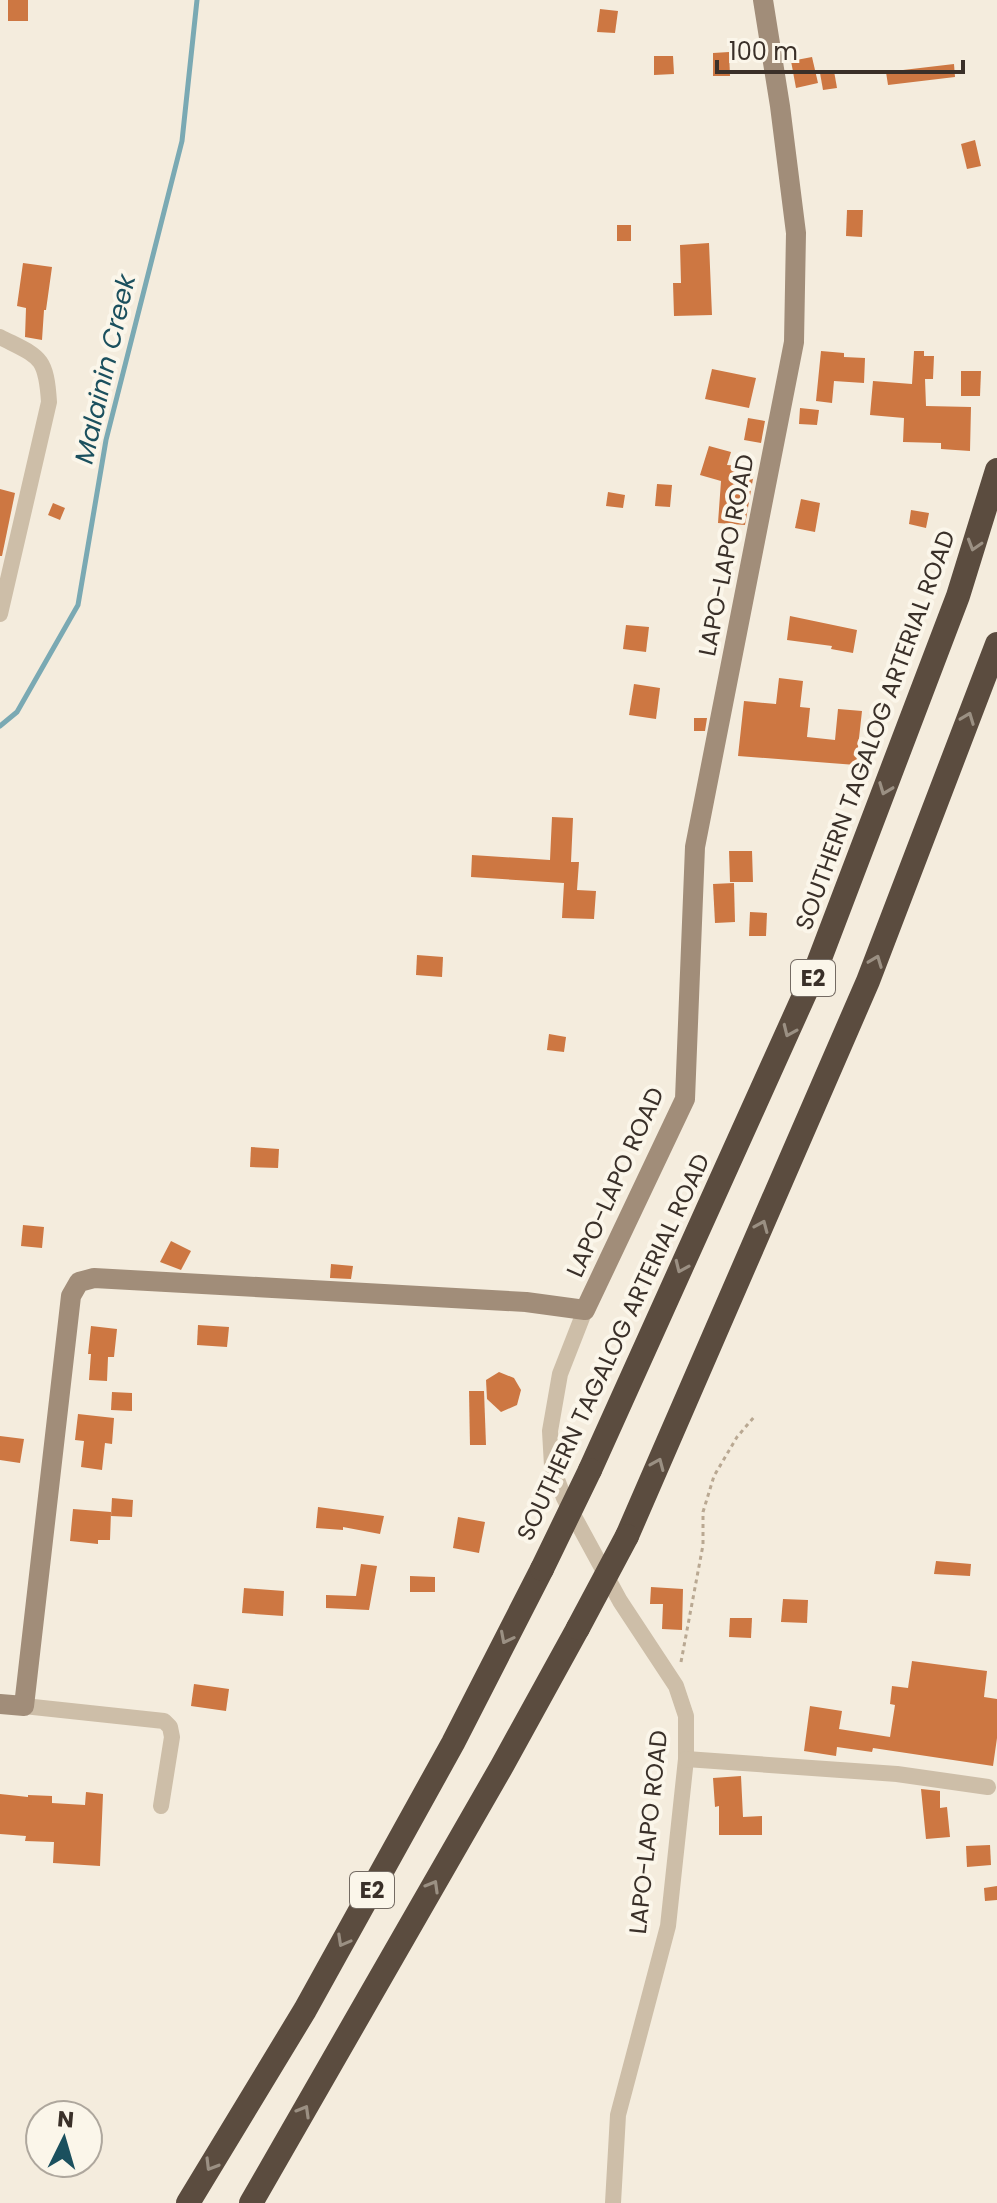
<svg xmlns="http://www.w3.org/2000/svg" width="997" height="2203" viewBox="0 0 997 2203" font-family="Poppins,sans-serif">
<rect width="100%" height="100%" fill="#f4ecdd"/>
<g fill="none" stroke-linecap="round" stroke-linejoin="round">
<!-- stream -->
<polyline stroke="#7aa9b3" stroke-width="5" points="0,726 17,712 78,605 106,440 182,141 197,0"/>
</g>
<!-- building -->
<g fill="#cd7742">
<rect x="8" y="0" width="20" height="21"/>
<polygon points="600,9 618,11 615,33 597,32"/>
<polygon points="729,52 730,76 713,76 713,53"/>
<polygon points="654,56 673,56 674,74 654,75"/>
<polygon points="812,57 818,83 796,88 791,61"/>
<polygon points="954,64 955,77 888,85 886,72"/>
<polygon points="834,71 837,88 823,90 820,73"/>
<polygon points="975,140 981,166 967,169 961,144"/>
<polygon points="847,210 863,210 862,237 846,236"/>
<rect x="617" y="225" width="14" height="16"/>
<polygon points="709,243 712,315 674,316 673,283 681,283 680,245"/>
<polygon points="23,263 52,267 46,310 44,310 42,340 25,337 26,308 17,306"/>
<polygon points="821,351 844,353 844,357 865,358 864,383 834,381 832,403 816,401"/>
<polygon points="914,351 924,351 924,356 934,356 933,379 925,379 926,406 971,407 970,451 941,449 941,443 903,442 904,418 870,415 873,381 912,384"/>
<polygon points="712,369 756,378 749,408 705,399"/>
<polygon points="961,371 981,371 980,396 961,396"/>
<polygon points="800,408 819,410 817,425 799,424"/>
<polygon points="748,418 765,421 761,443 744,440"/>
<polygon points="709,446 731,452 727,465 755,467 745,525 718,523 721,481 700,475"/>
<polygon points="657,484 672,485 670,507 655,506"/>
<polygon points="0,489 15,493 2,556 0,556"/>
<polygon points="608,492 625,495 623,508 606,506"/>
<polygon points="801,499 820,503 815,532 795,528"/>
<polygon points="53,503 65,508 60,520 48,515"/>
<polygon points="911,510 929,513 926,528 909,524"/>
<polygon points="790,616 857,630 853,653 831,649 832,646 787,640"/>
<polygon points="626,625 649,627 646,652 623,649"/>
<polygon points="779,678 803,681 800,707 810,708 807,737 835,740 838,709 862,711 856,765 738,756 744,701 776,704"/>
<polygon points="634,684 660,688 656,719 629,715"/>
<polygon points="694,718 707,718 705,731 694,731"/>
<polygon points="552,817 573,818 571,862 579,862 577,890 596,891 594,919 562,918 564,883 471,877 472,855 550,860"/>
<polygon points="729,851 752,851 753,882 730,882"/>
<polygon points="734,883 735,922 715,923 713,884"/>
<polygon points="750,912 767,913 766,936 749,936"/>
<polygon points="417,955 443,957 442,977 416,975"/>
<polygon points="549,1034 566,1037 564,1052 547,1050"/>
<polygon points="251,1147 279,1149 278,1168 250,1167"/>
<polygon points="23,1225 44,1227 42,1248 21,1246"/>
<polygon points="171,1241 191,1251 181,1270 160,1262"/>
<polygon points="331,1264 353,1266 351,1279 330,1278"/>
<polygon points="198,1325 229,1327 227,1347 197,1345"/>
<polygon points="91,1326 117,1329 114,1357 108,1357 107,1381 89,1380 91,1354 88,1354"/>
<polygon points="499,1372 514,1378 521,1390 517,1405 501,1412 487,1399 486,1380"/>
<polygon points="469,1391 484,1391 486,1445 470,1445"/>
<polygon points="112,1392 132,1393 132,1411 111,1410"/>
<polygon points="78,1414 114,1418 112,1444 105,1443 102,1470 81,1467 84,1441 75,1440"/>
<polygon points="0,1436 24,1439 20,1463 0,1460"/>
<polygon points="112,1498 133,1500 132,1517 111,1516"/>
<polygon points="318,1507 384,1516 380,1534 343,1527 343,1530 316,1528"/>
<polygon points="73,1509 111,1512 110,1540 98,1540 98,1544 70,1541"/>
<polygon points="458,1517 485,1522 479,1553 453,1548"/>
<polygon points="936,1561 971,1564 970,1576 934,1574"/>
<polygon points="361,1564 377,1566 369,1610 326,1608 326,1595 356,1596"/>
<polygon points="410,1576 435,1577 435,1592 410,1592"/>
<polygon points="651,1587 683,1589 682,1630 662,1629 663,1604 650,1604"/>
<polygon points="244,1588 284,1591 283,1616 242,1613"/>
<polygon points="783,1599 808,1600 807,1623 781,1622"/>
<polygon points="730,1618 752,1618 751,1638 729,1637"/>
<polygon points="912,1661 987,1671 984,1697 997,1699 997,1738 993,1766 873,1748 872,1752 837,1747 836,1756 804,1751 810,1706 842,1711 839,1729 890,1737 895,1705 890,1704 892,1686 908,1688"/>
<polygon points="194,1684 229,1689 226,1711 191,1706"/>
<polygon points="741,1776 743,1817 762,1816 762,1835 719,1835 719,1806 715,1807 713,1778"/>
<polygon points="921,1789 940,1791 940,1808 947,1807 950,1837 926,1839"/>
<polygon points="86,1792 103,1794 100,1866 53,1863 54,1842 25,1841 26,1836 0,1834 0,1794 28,1797 28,1795 52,1796 52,1803 85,1805"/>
<polygon points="990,1845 991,1865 967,1867 966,1846"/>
<polygon points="997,1886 997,1900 985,1901 984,1888"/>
</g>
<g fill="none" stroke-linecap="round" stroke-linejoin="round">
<!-- path -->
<polyline stroke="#b9a892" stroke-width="3" stroke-dasharray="4 4" stroke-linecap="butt" points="681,1662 703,1545 703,1512 714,1476 737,1437 754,1417"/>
<!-- street -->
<g stroke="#cdbea8" stroke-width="16">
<path d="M0,337C39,357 46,355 49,402L0,614"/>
<polyline points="585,1310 560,1374 550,1431 552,1466 564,1498 620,1601 676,1686 686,1716 686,1759 668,1926 618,2115 613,2203"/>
<polyline points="24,1706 164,1721 170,1727 172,1737 161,1806"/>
<polyline points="686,1759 897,1774 988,1787"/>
</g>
<!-- secondary -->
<polyline stroke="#a18d79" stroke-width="20" points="0,1704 24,1706 71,1296 79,1282 94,1278 526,1302 585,1310 685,1099 695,847 794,342 796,233 780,106 763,0"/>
<!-- highway -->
<g stroke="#5b4c3f" stroke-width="24">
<polyline points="590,1470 816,969 958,596 997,470"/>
<polyline points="627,1536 868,981 997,644"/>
<polyline points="188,2203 305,2010 453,1743 542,1569"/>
<polyline points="251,2203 502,1766 578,1628"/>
</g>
<!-- highway-bridge -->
<g stroke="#5b4c3f" stroke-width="24">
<polyline points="542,1569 590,1470"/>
<polyline points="578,1628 627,1536"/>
</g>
</g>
<!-- one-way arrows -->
<defs><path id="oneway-chevron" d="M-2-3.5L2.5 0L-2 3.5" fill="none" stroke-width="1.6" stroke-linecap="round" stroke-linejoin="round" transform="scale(2)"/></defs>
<g stroke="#9b9083">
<use href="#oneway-chevron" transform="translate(974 545) rotate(107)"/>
<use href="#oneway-chevron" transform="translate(968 718) rotate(-69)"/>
<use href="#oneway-chevron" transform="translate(885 789) rotate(111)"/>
<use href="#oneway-chevron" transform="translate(876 961) rotate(-69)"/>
<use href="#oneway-chevron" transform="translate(789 1031) rotate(114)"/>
<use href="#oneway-chevron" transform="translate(762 1226) rotate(-67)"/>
<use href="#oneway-chevron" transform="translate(681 1267) rotate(114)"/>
<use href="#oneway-chevron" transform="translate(658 1464) rotate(-67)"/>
<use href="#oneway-chevron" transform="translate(506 1638) rotate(117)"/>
<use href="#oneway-chevron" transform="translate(433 1886) rotate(-60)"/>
<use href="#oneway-chevron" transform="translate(343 1941) rotate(119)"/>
<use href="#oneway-chevron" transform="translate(304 2111) rotate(-60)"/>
<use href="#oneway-chevron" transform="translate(211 2165) rotate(121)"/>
</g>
<g text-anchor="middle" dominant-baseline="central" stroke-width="8" stroke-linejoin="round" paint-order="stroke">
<!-- shield labels -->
<g fill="#fbf6ea" stroke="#746b63" stroke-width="2">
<rect x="791" y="960" width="44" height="36" rx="6"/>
<rect x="350" y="1872" width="44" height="36" rx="6"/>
</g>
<g font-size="22" font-weight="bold" fill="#3a3029">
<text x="813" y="978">E2</text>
<text x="372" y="1890">E2</text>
</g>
<!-- street labels -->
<g font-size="24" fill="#3a3029" stroke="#fbf6ea">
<text transform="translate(726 555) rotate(-79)">LAPO-LAPO ROAD</text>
<text transform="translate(875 730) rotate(-70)">SOUTHERN TAGALOG ARTERIAL ROAD</text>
<text transform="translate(615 1182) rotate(-66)">LAPO-LAPO ROAD</text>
<text transform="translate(613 1347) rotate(-65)">SOUTHERN TAGALOG ARTERIAL ROAD</text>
<text transform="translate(648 1832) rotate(-84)">LAPO-LAPO ROAD</text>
</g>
<!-- water labels -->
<g font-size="26" font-style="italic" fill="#1b505e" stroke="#fbf6ea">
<text transform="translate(105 369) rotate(-77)">Malainin Creek</text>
</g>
</g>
<!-- north arrow -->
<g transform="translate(64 2139) rotate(5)"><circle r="38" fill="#fbf6ea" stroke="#aea79d" stroke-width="2"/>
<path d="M0-6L14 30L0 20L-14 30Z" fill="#1b505e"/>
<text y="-12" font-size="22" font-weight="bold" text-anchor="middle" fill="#3a3029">N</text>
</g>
<!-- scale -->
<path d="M717 60v12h246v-12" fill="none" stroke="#3a3029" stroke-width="4"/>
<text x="729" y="60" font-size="24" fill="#3a3029" stroke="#fbf6ea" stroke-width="6" paint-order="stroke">100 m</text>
</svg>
